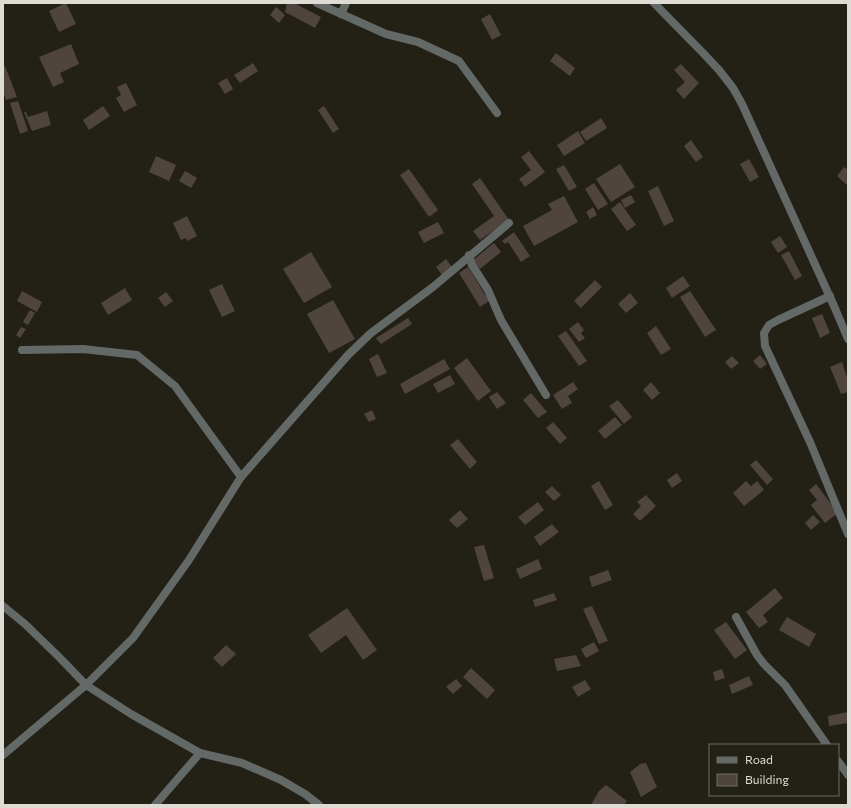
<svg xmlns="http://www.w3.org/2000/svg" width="851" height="808" viewBox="0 0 851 808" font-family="Commissioner,sans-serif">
<rect width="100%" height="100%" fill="#232016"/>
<!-- building -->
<g fill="#4f453e">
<polygon points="66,3 76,24 59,32 49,11"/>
<polygon points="287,3 294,3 321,17 315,28 285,12"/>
<polygon points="276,7 285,15 279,23 270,15"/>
<polygon points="490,14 501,35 492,40 481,19"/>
<polygon points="71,44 79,64 60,73 64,82 53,87 39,57"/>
<polygon points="556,53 575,68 570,76 550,61"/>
<polygon points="253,63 258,71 240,83 234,75"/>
<polygon points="681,64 699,83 684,99 676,90 685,82 674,70"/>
<polygon points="5,66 17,97 6,100 3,92 3,67"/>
<polygon points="227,78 233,89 225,94 218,83"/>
<polygon points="126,83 137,105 124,112 116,98 121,95 117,87"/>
<polygon points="18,101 28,131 20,134 10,103"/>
<polygon points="103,106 110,116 89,130 83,120"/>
<polygon points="324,106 339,129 333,133 318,110"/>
<polygon points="47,111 51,125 32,131 24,112 26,112 28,117"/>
<polygon points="601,118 607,128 586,141 580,132"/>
<polygon points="578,131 585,143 564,156 557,145"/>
<polygon points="691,140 703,157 696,162 684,146"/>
<polygon points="529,151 545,172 525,187 519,179 531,170 521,157"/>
<polygon points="156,156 176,165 169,181 149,172"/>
<polygon points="749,159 759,177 750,182 740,164"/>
<polygon points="620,164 635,187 611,202 596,179"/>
<polygon points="564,165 577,187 569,191 556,169"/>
<polygon points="844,167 848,170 848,186 837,176"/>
<polygon points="409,169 438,210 429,217 400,175"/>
<polygon points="185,171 197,178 191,188 179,181"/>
<polygon points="480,178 509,220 480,240 473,231 494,216 472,184"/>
<polygon points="594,183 608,204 598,210 585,189"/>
<polygon points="658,186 674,221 664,226 648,191"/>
<polygon points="631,195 635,202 625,208 621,200"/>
<polygon points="564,196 578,222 534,246 523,226 552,210 548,204"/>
<polygon points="620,202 636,225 627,231 611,209"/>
<polygon points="593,207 597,215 590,219 586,212"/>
<polygon points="187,216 197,236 187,241 186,238 181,240 173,223"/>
<polygon points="438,222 444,233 424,243 418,232"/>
<polygon points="514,232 530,256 521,262 508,242 505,244 502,241"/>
<polygon points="780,236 787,247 778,253 771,242"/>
<polygon points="494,243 501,252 480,269 473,260"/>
<polygon points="789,251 802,276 795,280 781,255"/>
<polygon points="311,252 332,287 304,303 283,269"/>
<polygon points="446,259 452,267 442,275 436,267"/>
<polygon points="468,267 489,301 480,307 459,273"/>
<polygon points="683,276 690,286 672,298 666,288"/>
<polygon points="595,280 602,287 581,308 574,301"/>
<polygon points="222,284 235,311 222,317 209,290"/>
<polygon points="125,288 132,300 108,315 101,303"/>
<polygon points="22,291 42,302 37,312 17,301"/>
<polygon points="690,291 716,330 705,337 680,297"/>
<polygon points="166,292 173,301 165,307 158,298"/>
<polygon points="630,293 638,303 626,313 618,304"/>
<polygon points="333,300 355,339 329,353 307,314"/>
<polygon points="30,310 35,313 28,325 23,322"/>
<polygon points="822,314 830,333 820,338 812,318"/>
<polygon points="408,318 412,324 381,344 376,338"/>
<polygon points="578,322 584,330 581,333 585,338 579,342 569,329"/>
<polygon points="656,326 671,349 661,355 647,333"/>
<polygon points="21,327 26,329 20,338 16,335"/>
<polygon points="566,331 587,361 579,366 558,336"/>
<polygon points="378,354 387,373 377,377 369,359"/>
<polygon points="760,355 767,364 760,369 753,361"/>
<polygon points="732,356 739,363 731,369 725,362"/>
<polygon points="467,358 491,391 478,401 454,368"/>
<polygon points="444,359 450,369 405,394 400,384"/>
<polygon points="842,362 848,380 848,392 841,394 830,367"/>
<polygon points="450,375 455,384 438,393 433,384"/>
<polygon points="573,382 578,389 568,396 572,403 562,409 553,395"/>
<polygon points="651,382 660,393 652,400 643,390"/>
<polygon points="497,392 506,403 497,409 489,397"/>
<polygon points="531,393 547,412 538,418 523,400"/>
<polygon points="618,400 632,417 624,424 609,406"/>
<polygon points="372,410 376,419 369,422 364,414"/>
<polygon points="615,417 622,425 605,439 598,431"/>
<polygon points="553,422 567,438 560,444 546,428"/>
<polygon points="458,439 477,462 470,469 450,445"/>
<polygon points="756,460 773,479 767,485 750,465"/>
<polygon points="677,473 682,481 672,488 667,480"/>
<polygon points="599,481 613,505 605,510 591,486"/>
<polygon points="746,481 751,486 757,481 764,490 744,506 733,493"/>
<polygon points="816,484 838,513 825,523 811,505 817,500 809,490"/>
<polygon points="552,486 561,495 554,501 545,492"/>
<polygon points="646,495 656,506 640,521 633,514 641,506 637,502"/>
<polygon points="538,502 544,510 525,525 518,517"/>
<polygon points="460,510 468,519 457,528 449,520"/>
<polygon points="813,515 820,522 811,530 805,523"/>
<polygon points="552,524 559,532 540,546 534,537"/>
<polygon points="484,545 494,578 484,581 474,547"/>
<polygon points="538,559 542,569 520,579 516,569"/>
<polygon points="608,570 612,580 592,587 589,577"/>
<polygon points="775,588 783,598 763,615 768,622 759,628 746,612"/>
<polygon points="554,593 557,600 535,607 533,600"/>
<polygon points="592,606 608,641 599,644 583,609"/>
<polygon points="347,608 377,650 363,660 346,635 321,653 308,635"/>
<polygon points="787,617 816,634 809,647 779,630"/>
<polygon points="726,622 747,650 735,659 714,630"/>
<polygon points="594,642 599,651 586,658 581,649"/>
<polygon points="226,645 236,654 222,667 213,658"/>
<polygon points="576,655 581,666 557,671 554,659"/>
<polygon points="471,668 495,690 487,699 463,677"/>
<polygon points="722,669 725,678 715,681 713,672"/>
<polygon points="749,676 753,685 732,694 729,685"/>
<polygon points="456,679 462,686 453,694 446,687"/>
<polygon points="585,680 591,689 578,697 572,687"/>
<polygon points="848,712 848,723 829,726 828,716"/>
<polygon points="646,763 657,787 641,797 630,772 640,764"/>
<polygon points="606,785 627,801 624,805 591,805 599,791"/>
</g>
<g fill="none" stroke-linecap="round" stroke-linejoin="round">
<!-- street -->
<g stroke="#636966" stroke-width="8">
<polyline points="317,3 386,34 418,42 459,61 497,113"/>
<polyline points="654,3 703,53 719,70 733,88 742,104 834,306 848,339"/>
<polyline points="341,14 346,3"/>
<polyline points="469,255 472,265 488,290 501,320 546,395"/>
<polyline points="830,296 778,320 769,325 764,333 765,346 810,442 848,534"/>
<polyline points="22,350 83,349 137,355 175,386 241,477"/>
<polyline points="3,606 25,624 60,658 86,685 131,714 200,753 242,763 281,780 305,794 319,805"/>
<polyline points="736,617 757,655 764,664 785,685 827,745"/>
<polyline points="3,755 86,685 133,638 189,560 241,477 348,355 371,333 433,287 509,223"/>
<polyline points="838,761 848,775"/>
<polyline points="155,805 200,753"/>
</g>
</g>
<!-- border -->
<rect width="851" height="808" fill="none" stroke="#dddbd4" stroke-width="8"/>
<!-- legend -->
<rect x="709" y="744" width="130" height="52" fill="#232016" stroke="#6d6b62"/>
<rect x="717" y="757" width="20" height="6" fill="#636966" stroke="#6d6b62"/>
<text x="745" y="764" font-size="12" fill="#dddbd4">Road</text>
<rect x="717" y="774" width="20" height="12" fill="#4f453e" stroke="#6d6b62"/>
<text x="745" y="784" font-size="12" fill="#dddbd4">Building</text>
</svg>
